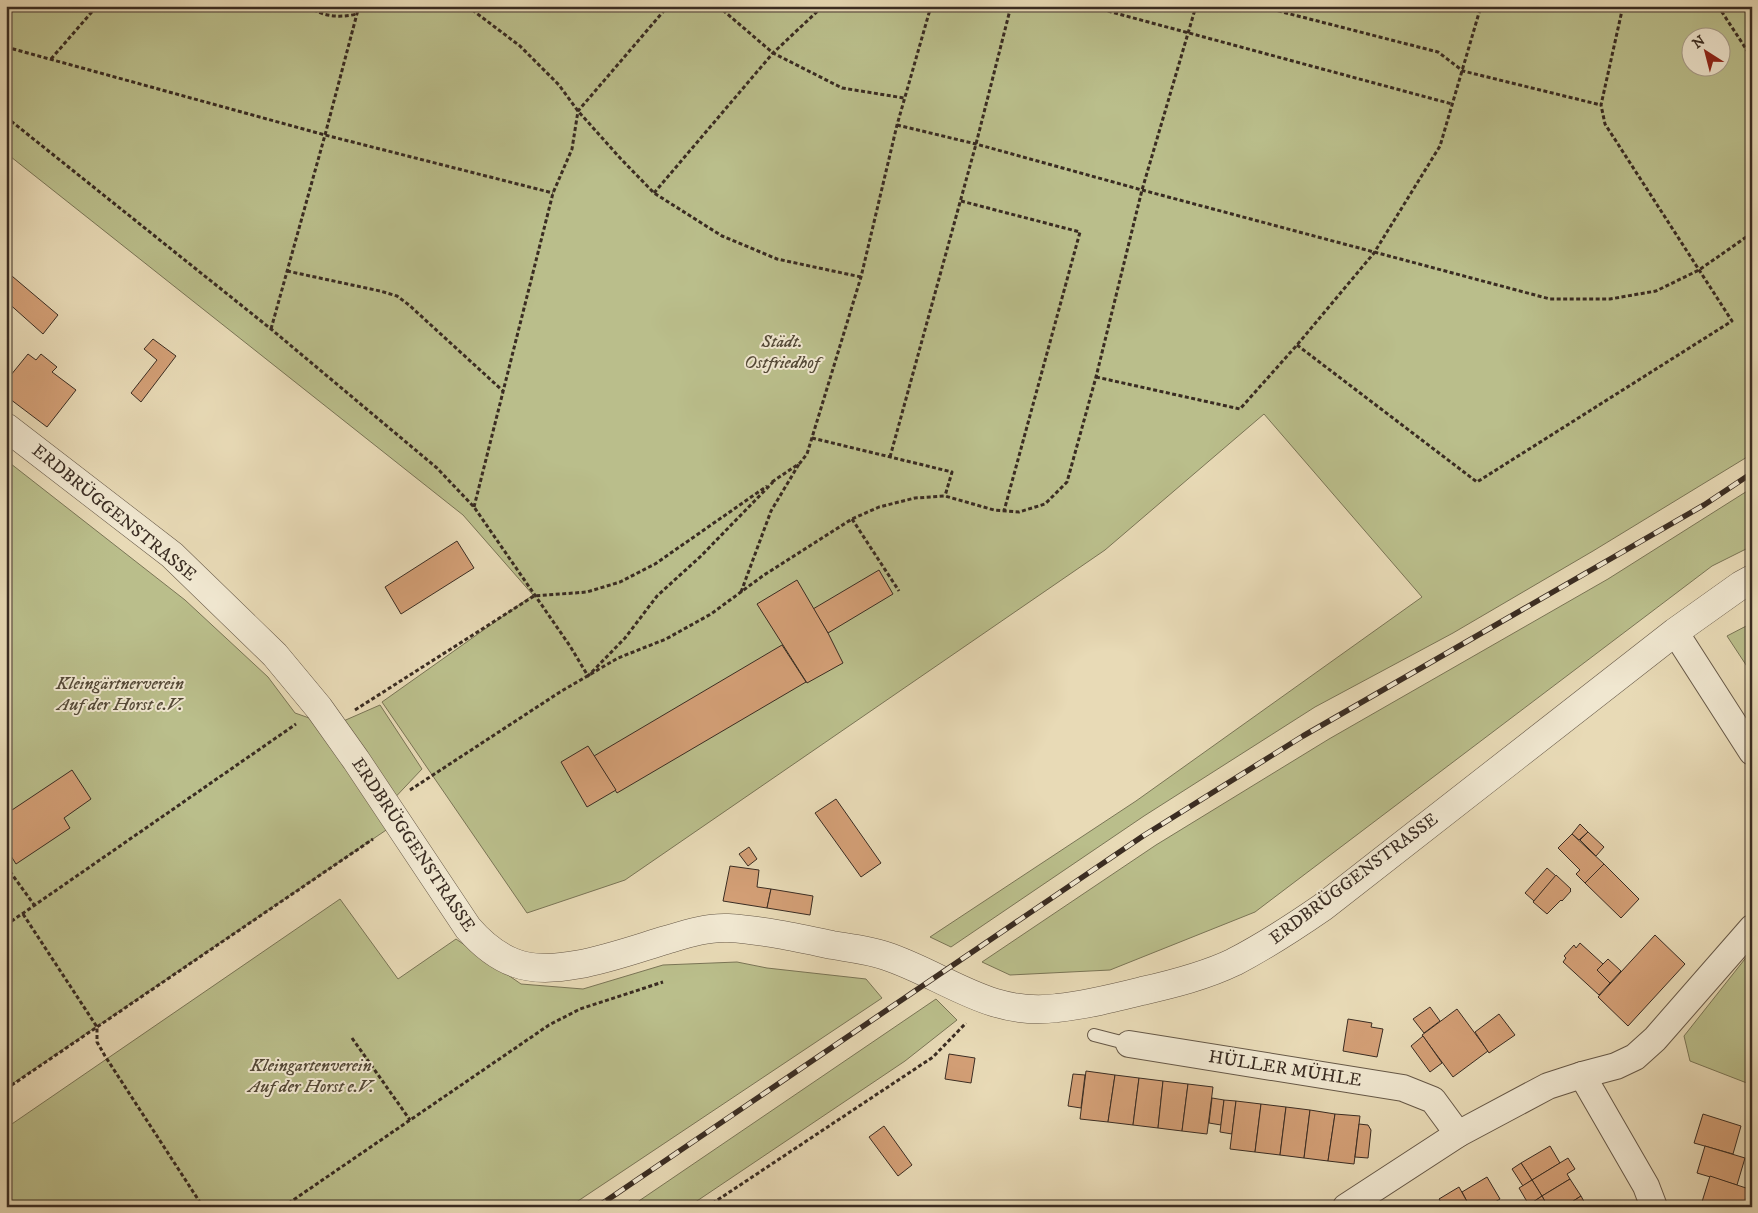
<svg xmlns="http://www.w3.org/2000/svg" width="1758" height="1213" viewBox="0 0 1758 1213" font-family="'IM FELL DW Pica',serif">
<rect width="100%" height="100%" fill="#e8dab6"/>
<filter id="stains"><feTurbulence type="fractalNoise" baseFrequency=".004" numOctaves="4"/><feColorMatrix values="0 0 0 0 .2 0 0 0 0 .09 0 0 0 0 .02 0 0 0 .5 -.17"/></filter>
<radialGradient id="worn" r=".72"><stop offset=".6" stop-color="#630" stop-opacity="0"/><stop offset="1" stop-color="#630" stop-opacity=".3"/></radialGradient>
<!-- green -->
<g fill="#babe8b" stroke="#7a7556" fill-rule="evenodd">
<path d="M6,6H1752V454L1593,551L1453,633L1315,707L1144,816L951,947L930,937L1136,801L1422,597L1264,414L1105,550L625,880L527,913L382,702L533,595L463,515L6,153ZM1690,38H1720V68H1690Z"/>
<polygon points="6,460 185,600 268,677 295,713 332,726 380,705 422,769 387,806 398,822 6,1088"/>
<polygon points="1752,488 1752,546 1712,566 1255,912 1110,970 1010,975 982,962 1156,845 1329,739 1608,579"/>
<polygon points="1752,623 1752,674 1727,636"/>
<polygon points="340,899 398,979 456,939 521,984 583,989 663,965 737,962 767,968 866,979 882,998 569,1207 6,1207 6,1128"/>
<polygon points="1752,950 1752,1085 1690,1061 1684,1036"/>
<polygon points="936,999 957,1020 905,1061 688,1207 630,1207"/>
</g>
<!-- building -->
<g fill="#d39f76" stroke="#3a2c22">
<polygon points="6,271 58,315 43,334 6,301"/>
<polygon points="153,339 176,356 141,402 131,393 157,360 144,349"/>
<polygon points="28,354 36,360 41,354 57,367 52,372 76,390 47,427 6,396 6,381"/>
<polygon points="457,541 474,568 401,614 385,587"/>
<polygon points="879,570 893,594 828,633 813,609"/>
<polygon points="797,580 828,633 843,663 807,683 757,604"/>
<polygon points="782,645 806,682 617,793 594,756"/>
<polygon points="588,746 616,790 587,807 561,762"/>
<polygon points="72,770 91,799 64,818 70,828 16,864 6,848 6,814"/>
<polygon points="836,799 881,863 861,877 815,813"/>
<polygon points="1580,824 1588,832 1579,840 1572,834"/>
<polygon points="1588,832 1604,847 1596,856 1580,840"/>
<polygon points="1572,834 1604,864 1585,883 1576,874 1580,870 1558,848"/>
<polygon points="749,847 757,859 748,866 739,854"/>
<polygon points="1604,864 1639,899 1621,918 1585,883"/>
<polygon points="730,866 759,870 757,887 771,889 767,908 723,901"/>
<polygon points="1547,868 1556,876 1534,901 1525,893"/>
<polygon points="1556,875 1571,889 1570,890 1571,891 1562,901 1561,900 1547,914 1533,902"/>
<polygon points="771,889 813,896 810,915 767,908"/>
<polygon points="1655,935 1685,964 1628,1026 1598,997"/>
<polygon points="1580,943 1603,964 1597,970 1610,983 1599,995 1563,962 1566,958 1564,956 1574,945 1576,948"/>
<polygon points="1608,959 1621,971 1610,983 1597,970"/>
<polygon points="1430,1007 1440,1021 1424,1033 1413,1019"/>
<polygon points="1457,1009 1488,1051 1453,1077 1422,1035"/>
<polygon points="1499,1014 1515,1035 1489,1053 1475,1032"/>
<polygon points="1348,1019 1372,1023 1371,1027 1383,1029 1377,1057 1343,1051"/>
<polygon points="1423,1036 1442,1063 1430,1072 1411,1046"/>
<polygon points="949,1054 975,1058 971,1083 945,1079"/>
<polygon points="1086,1071 1115,1075 1108,1122 1080,1119"/>
<polygon points="1073,1074 1085,1075 1081,1108 1068,1106"/>
<polygon points="1115,1075 1139,1078 1133,1125 1108,1122"/>
<polygon points="1139,1078 1163,1081 1158,1128 1133,1125"/>
<polygon points="1163,1081 1188,1084 1182,1131 1158,1128"/>
<polygon points="1188,1084 1213,1087 1207,1134 1182,1131"/>
<polygon points="1212,1098 1224,1100 1221,1125 1209,1123"/>
<polygon points="1224,1100 1236,1101 1232,1134 1220,1132"/>
<polygon points="1236,1101 1261,1104 1255,1152 1230,1149"/>
<polygon points="1261,1104 1286,1107 1280,1155 1255,1152"/>
<polygon points="1286,1107 1310,1110 1304,1158 1280,1155"/>
<polygon points="1310,1110 1335,1114 1328,1161 1304,1158"/>
<polygon points="1335,1114 1360,1116 1354,1164 1328,1161"/>
<polygon points="1703,1114 1741,1126 1733,1154 1694,1143"/>
<polygon points="1359,1124 1368,1125 1371,1130 1368,1158 1355,1157"/>
<polygon points="884,1126 912,1165 898,1176 869,1137"/>
<polygon points="1550,1146 1560,1163 1532,1180 1521,1163"/>
<polygon points="1705,1146 1745,1158 1737,1185 1697,1173"/>
<polygon points="1568,1158 1575,1169 1567,1174 1570,1179 1542,1196 1532,1180"/>
<polygon points="1521,1163 1532,1180 1523,1186 1512,1169"/>
<polygon points="1710,1176 1749,1189 1744,1207 1706,1207 1701,1205"/>
<polygon points="1487,1177 1500,1199 1487,1207 1470,1207 1462,1192"/>
<polygon points="1570,1179 1581,1196 1564,1207 1548,1207 1542,1196"/>
<polygon points="1532,1180 1542,1196 1529,1205 1519,1188"/>
<polygon points="1459,1187 1470,1207 1444,1207 1439,1199"/>
<polygon points="1542,1196 1548,1207 1536,1207 1533,1202"/>
<polygon points="1581,1196 1587,1207 1564,1207"/>
</g>
<g fill="none" stroke-linecap="round" stroke-linejoin="round">
<defs>
<polyline id="service" points="1094,1035 1129,1044"/>
<g id="minor">
<polyline points="1675,632 1752,752"/>
<polyline points="1129,1044 1403,1088 1433,1100 1458,1134"/>
<polyline points="1582,1075 1646,1186 1654,1207"/>
<polyline points="1346,1207 1458,1134 1548,1086 1582,1075 1616,1066 1635,1057 1655,1039 1752,928"/>
</g>
<path id="tertiary" d="M6,427L172,555L275,655L319,708L356,760L468,928C481,943 496,956 515,963C556,979 625,952 666,940C686,934 707,927 728,928C763,930 798,938 832,945C850,948 869,950 886,956C946,976 989,1017 1057,1008C1086,1005 1114,998 1142,991C1173,984 1205,976 1234,962C1265,946 1294,927 1323,907L1675,632L1741,585L1752,579"/>
</defs>
<!-- service casing -->
<use href="#service" stroke="#665847" stroke-width="14"/>
<!-- minor casing -->
<use href="#minor" stroke="#665847" stroke-width="28"/>
<!-- tertiary casing -->
<use href="#tertiary" stroke="#665847" stroke-width="29"/>
<!-- path -->
<g stroke="#3a2c22" stroke-width="3" stroke-dasharray="4 2.5" stroke-linecap="butt">
<path d="M308,6C323,17 339,18 357,14"/>
<polyline points="467,6 520,46 559,85 578,111 621,159 654,193 722,236 777,259 861,277"/>
<polyline points="718,6 773,53 842,88 904,98"/>
<polyline points="1089,6 1452,104"/>
<polyline points="1259,6 1438,52 1463,71 1601,105"/>
<polyline points="1718,6 1752,58"/>
<polyline points="321,14 321,6"/>
<polyline points="6,47 325,135 553,193"/>
<polyline points="51,59 97,6"/>
<polyline points="6,117 271,329 437,468 474,507 570,646 588,676 625,638 657,596 701,556 773,482"/>
<polyline points="897,125 976,144 1142,190 1550,299 1610,299 1656,291 1699,270 1752,233"/>
<polyline points="654,193 773,53 823,6"/>
<polyline points="961,201 1080,232 1004,511"/>
<polyline points="287,271 380,291 397,296 409,305 503,391"/>
<polyline points="271,329 325,135 359,6"/>
<polyline points="1297,345 1477,482 1732,321 1605,124 1601,105 1623,6"/>
<polyline points="1096,377 1240,409 1297,345 1374,253 1440,146 1481,6"/>
<polyline points="812,438 952,472 945,496"/>
<polyline points="890,457 976,144 1011,6"/>
<polyline points="772,482 800,463 807,454 861,277 897,125 931,6"/>
<polyline points="474,507 553,193 572,149 578,111 668,6"/>
<polyline points="852,519 899,591"/>
<polyline points="741,592 771,511 799,464"/>
<polyline points="355,710 534,596 587,592 620,582 655,564 767,486"/>
<polyline points="410,790 560,692 618,658 666,639 711,614 764,575 852,519 879,507 915,498 945,496 994,510 1019,512 1045,504 1067,482 1096,377 1142,190 1196,6"/>
<polyline points="6,866 35,906"/>
<polyline points="23,914 97,1027 97,1042 105,1056 203,1207"/>
<polyline points="6,925 296,724"/>
<polyline points="352,1038 410,1120"/>
<polyline points="6,1089 373,839"/>
<polyline points="283,1207 549,1025 580,1009 663,982"/>
<polyline points="707,1207 933,1057 966,1023"/>
</g>
<!-- service -->
<use href="#service" stroke="#f0e7d0" stroke-width="12"/>
<!-- minor -->
<use href="#minor" stroke="#f0e7d0" stroke-width="26"/>
<!-- tertiary -->
<use href="#tertiary" stroke="#f0e7d0" stroke-width="28"/>
<defs>
<polyline id="rail" points="597,1207 1143,836 1303,736 1704,505 1752,473"/>
</defs>
<!-- rail casing -->
<use href="#rail" stroke="#3a2c22" stroke-width="5.5"/>
<!-- rail -->
<use href="#rail" stroke="#f0e7d0" stroke-width="4" stroke-dasharray="11" stroke-linecap="butt"/>
</g>
<g text-anchor="middle" dominant-baseline="central" stroke-width="4" stroke-linejoin="round" paint-order="stroke">
<!-- park labels -->
<g font-size="18" font-style="italic" fill="#544937" stroke="#f0e7d0">
<text x="782" y="342">Städt.<tspan x="782" dy="21">Ostfriedhof</tspan></text>
<text x="120" y="684">Kleingärtnerverein<tspan x="120" dy="21">Auf der Horst e.V.</tspan></text>
<text x="311" y="1066">Kleingartenverein<tspan x="311" dy="21">Auf der Horst e.V.</tspan></text>
</g>
<!-- street labels -->
<g font-size="18" fill="#3a2c22" stroke="#f0e7d0">
<text transform="translate(114 513) rotate(39)">ERDBRÜGGENSTRASSE</text>
<text transform="translate(413 845) rotate(56)">ERDBRÜGGENSTRASSE</text>
<text transform="translate(1354 879) rotate(-37)">ERDBRÜGGENSTRASSE</text>
<text transform="translate(1285 1069) rotate(9)">HÜLLER MÜHLE</text>
</g>
</g>
<!-- margin -->
<rect width="1758" height="1213" fill="none" stroke="#e8dab6" stroke-width="25"/>
<rect x="8" y="8" width="1743" height="1198" fill="none" stroke="#3a2c22" stroke-width="2.5"/>
<rect x="12" y="12" width="1733" height="1188" fill="none" stroke="#3a2c22"/>
<!-- north arrow -->
<g transform="translate(1706 52) rotate(324)"><circle r="24" fill="#f0e7d0" stroke="#a79c8a"/>
<path d="M0-4L9 19L0 12L-9 19Z" fill="#8f2418"/>
<text y="-8" font-size="14" font-weight="bold" text-anchor="middle" fill="#3a2c22">N</text>
</g>
<rect width="100%" height="100%" filter="url(#stains)"/>
<rect width="100%" height="100%" fill="url(#worn)"/>
</svg>
